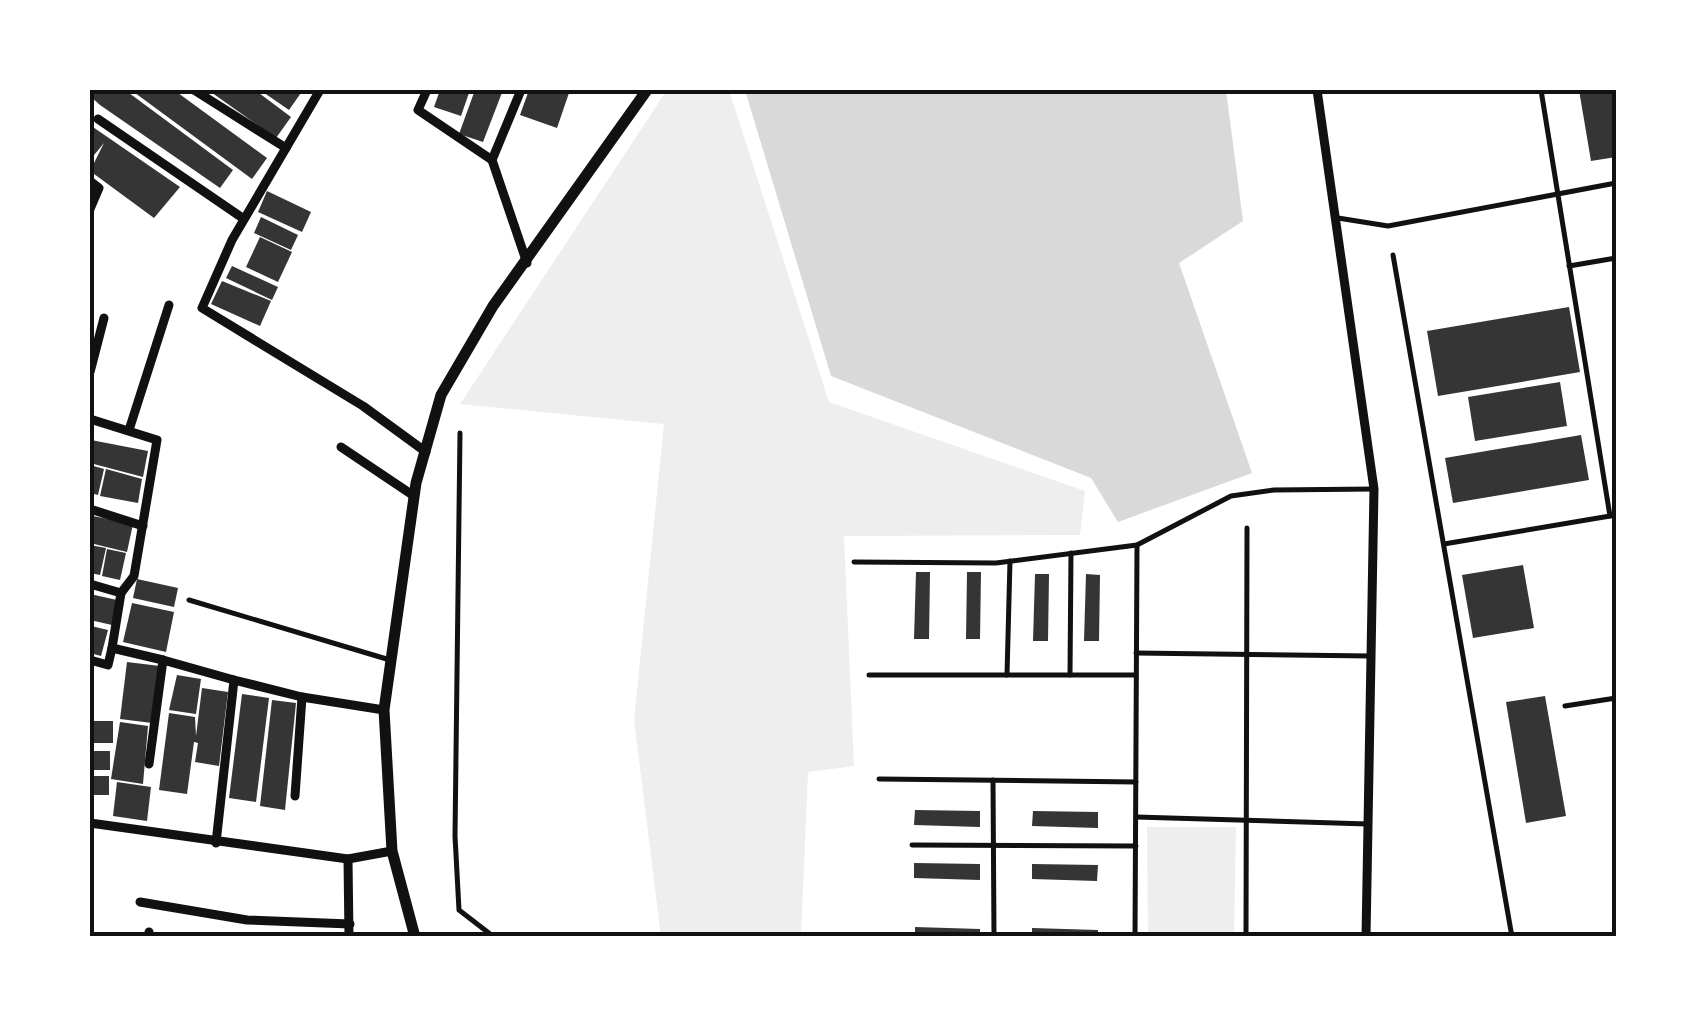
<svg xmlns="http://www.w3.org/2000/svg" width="1706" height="1027" viewBox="0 0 1706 1027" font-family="Spectral,serif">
<rect width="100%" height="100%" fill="#fff"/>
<!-- green -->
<g fill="#eee">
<polygon points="667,90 729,90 829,402 1085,491 1080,535 844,536 854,766 808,772 801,937 661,937 634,720 664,424 460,404"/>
<polygon points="1147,827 1236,827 1234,937 1148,937"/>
</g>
<!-- water -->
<polygon fill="#d9d9d9" points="745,90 1226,90 1243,221 1179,263 1252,473 1118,522 1091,478 831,376"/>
<!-- building -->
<g fill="#353535">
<polygon points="90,90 125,90 233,170 220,188 100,105 90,96"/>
<polygon points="131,90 174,90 267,158 252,179"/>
<polygon points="208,90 255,90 291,117 276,138"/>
<polygon points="260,90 303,90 289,110"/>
<polygon points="440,90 470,90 461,116 434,107"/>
<polygon points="475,90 503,90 483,142 459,134"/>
<polygon points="529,90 570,90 557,128 520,115"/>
<polygon points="1579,90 1616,90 1616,157 1591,161"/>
<polygon points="90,125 180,187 154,218 90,171 104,143 90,160"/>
<polygon points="267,191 311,212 302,232 258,212"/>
<polygon points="261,217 298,235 291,250 254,233"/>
<polygon points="260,237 292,252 278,282 246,267"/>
<polygon points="232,266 278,287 272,300 226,278"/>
<polygon points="222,281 271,301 260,326 211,304"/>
<polygon points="1569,307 1580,372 1438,396 1427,331"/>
<polygon points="1560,382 1567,426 1475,441 1468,397"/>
<polygon points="1581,435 1589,480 1453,503 1445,458"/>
<polygon points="91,440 148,451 143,477 90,463"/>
<polygon points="90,465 104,469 98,495 90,493"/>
<polygon points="106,469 142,479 138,503 100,496"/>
<polygon points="93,516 133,524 127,552 90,543"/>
<polygon points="90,545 106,548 100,575 90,573"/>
<polygon points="107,549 126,553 120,580 102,576"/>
<polygon points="1523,565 1534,628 1473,638 1462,575"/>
<polygon points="916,572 930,572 929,639 914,639"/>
<polygon points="967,572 981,572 980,639 966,639"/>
<polygon points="1035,574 1049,574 1048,641 1033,641"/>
<polygon points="1086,574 1100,575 1099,641 1084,641"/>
<polygon points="137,579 178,588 174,607 133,598"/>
<polygon points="90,594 117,600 112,625 90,620"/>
<polygon points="132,603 174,612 166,652 123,642"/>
<polygon points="91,626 108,630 101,656 90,653"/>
<polygon points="127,662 160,666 152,723 120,719"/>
<polygon points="177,675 201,679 196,714 169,710"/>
<polygon points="202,688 228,692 219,766 195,762 198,743 194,742 187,794 159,790 169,713 195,717 196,736"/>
<polygon points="242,694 269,698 256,802 229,798"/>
<polygon points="1545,696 1566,816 1526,823 1506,702"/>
<polygon points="272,700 296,703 285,810 260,806"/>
<rect x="90" y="721" width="23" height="22"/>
<polygon points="120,722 148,726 143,784 111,779"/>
<rect x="90" y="751" width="20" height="19"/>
<rect x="90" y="776" width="19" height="19"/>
<polygon points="117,782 151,787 147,821 113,816"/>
<polygon points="915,810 980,811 980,827 914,825"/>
<polygon points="1033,811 1098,812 1098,828 1032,826"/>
<polygon points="914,863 980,864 980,880 914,878"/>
<polygon points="1032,864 1098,865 1097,881 1032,879"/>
<polygon points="915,927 980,929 980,937 915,937"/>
<polygon points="1032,928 1098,930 1098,937 1032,937"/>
</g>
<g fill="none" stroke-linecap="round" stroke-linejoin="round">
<!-- service -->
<g stroke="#111" stroke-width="5">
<polyline points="1541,90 1610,516"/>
<polyline points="1338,218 1388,226 1616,183"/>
<polyline points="1393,255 1512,937"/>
<polyline points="1569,266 1616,258"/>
<polyline points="460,433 455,836 459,910 494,937"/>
<polyline points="1444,544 1616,515"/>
<polyline points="854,562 996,563 1137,545 1231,496 1274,490 1374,489"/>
<polyline points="189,600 390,660"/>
<polyline points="1136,653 1371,656"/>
<polyline points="869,675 1136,675"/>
<polyline points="1007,675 1010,561"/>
<polyline points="1070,675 1071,553"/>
<polyline points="1565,706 1616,698"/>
<polyline points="879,779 1136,782"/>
<polyline points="993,780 994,937"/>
<polyline points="1136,817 1368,824"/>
<polyline points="912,845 1136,846"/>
<polyline points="1135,937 1137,545"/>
<polyline points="1246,937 1247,528"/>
</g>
<!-- minor -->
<g stroke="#111" stroke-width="9">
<polyline points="194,90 286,148"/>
<polyline points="320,90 232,240 202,308 363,406 426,452"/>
<polyline points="427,90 418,110 492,160 527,263"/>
<polyline points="1317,90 1374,489 1366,937"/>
<polyline points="98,119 244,219"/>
<polyline points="492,160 521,90"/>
<polyline points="90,181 99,188 90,209"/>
<polyline points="90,372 104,318"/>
<polyline points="90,419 157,440 134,576 121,593"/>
<polyline points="129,430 169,305"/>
<polyline points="341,447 414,496"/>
<polyline points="90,509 143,526"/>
<polyline points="90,584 121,593 112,648 163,660"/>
<polyline points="90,660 108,665 112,648"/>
<polyline points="302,697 384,710"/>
<polyline points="149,764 163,660 234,680"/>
<polyline points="90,823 348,859 392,851"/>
<polyline points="216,843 234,680 302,697 295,796"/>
<polyline points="348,859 349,937"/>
<polyline points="140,902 247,920 350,924"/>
<polyline points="149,937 149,932"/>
</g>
<!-- tertiary -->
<polyline stroke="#111" stroke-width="11" points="415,937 392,851 384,710 416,483 441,395 493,306 647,90"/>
</g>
<!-- border -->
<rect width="1706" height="1027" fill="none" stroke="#ffffff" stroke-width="185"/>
<rect x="92" y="92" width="1522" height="842" fill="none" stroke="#111" stroke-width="4"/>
</svg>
